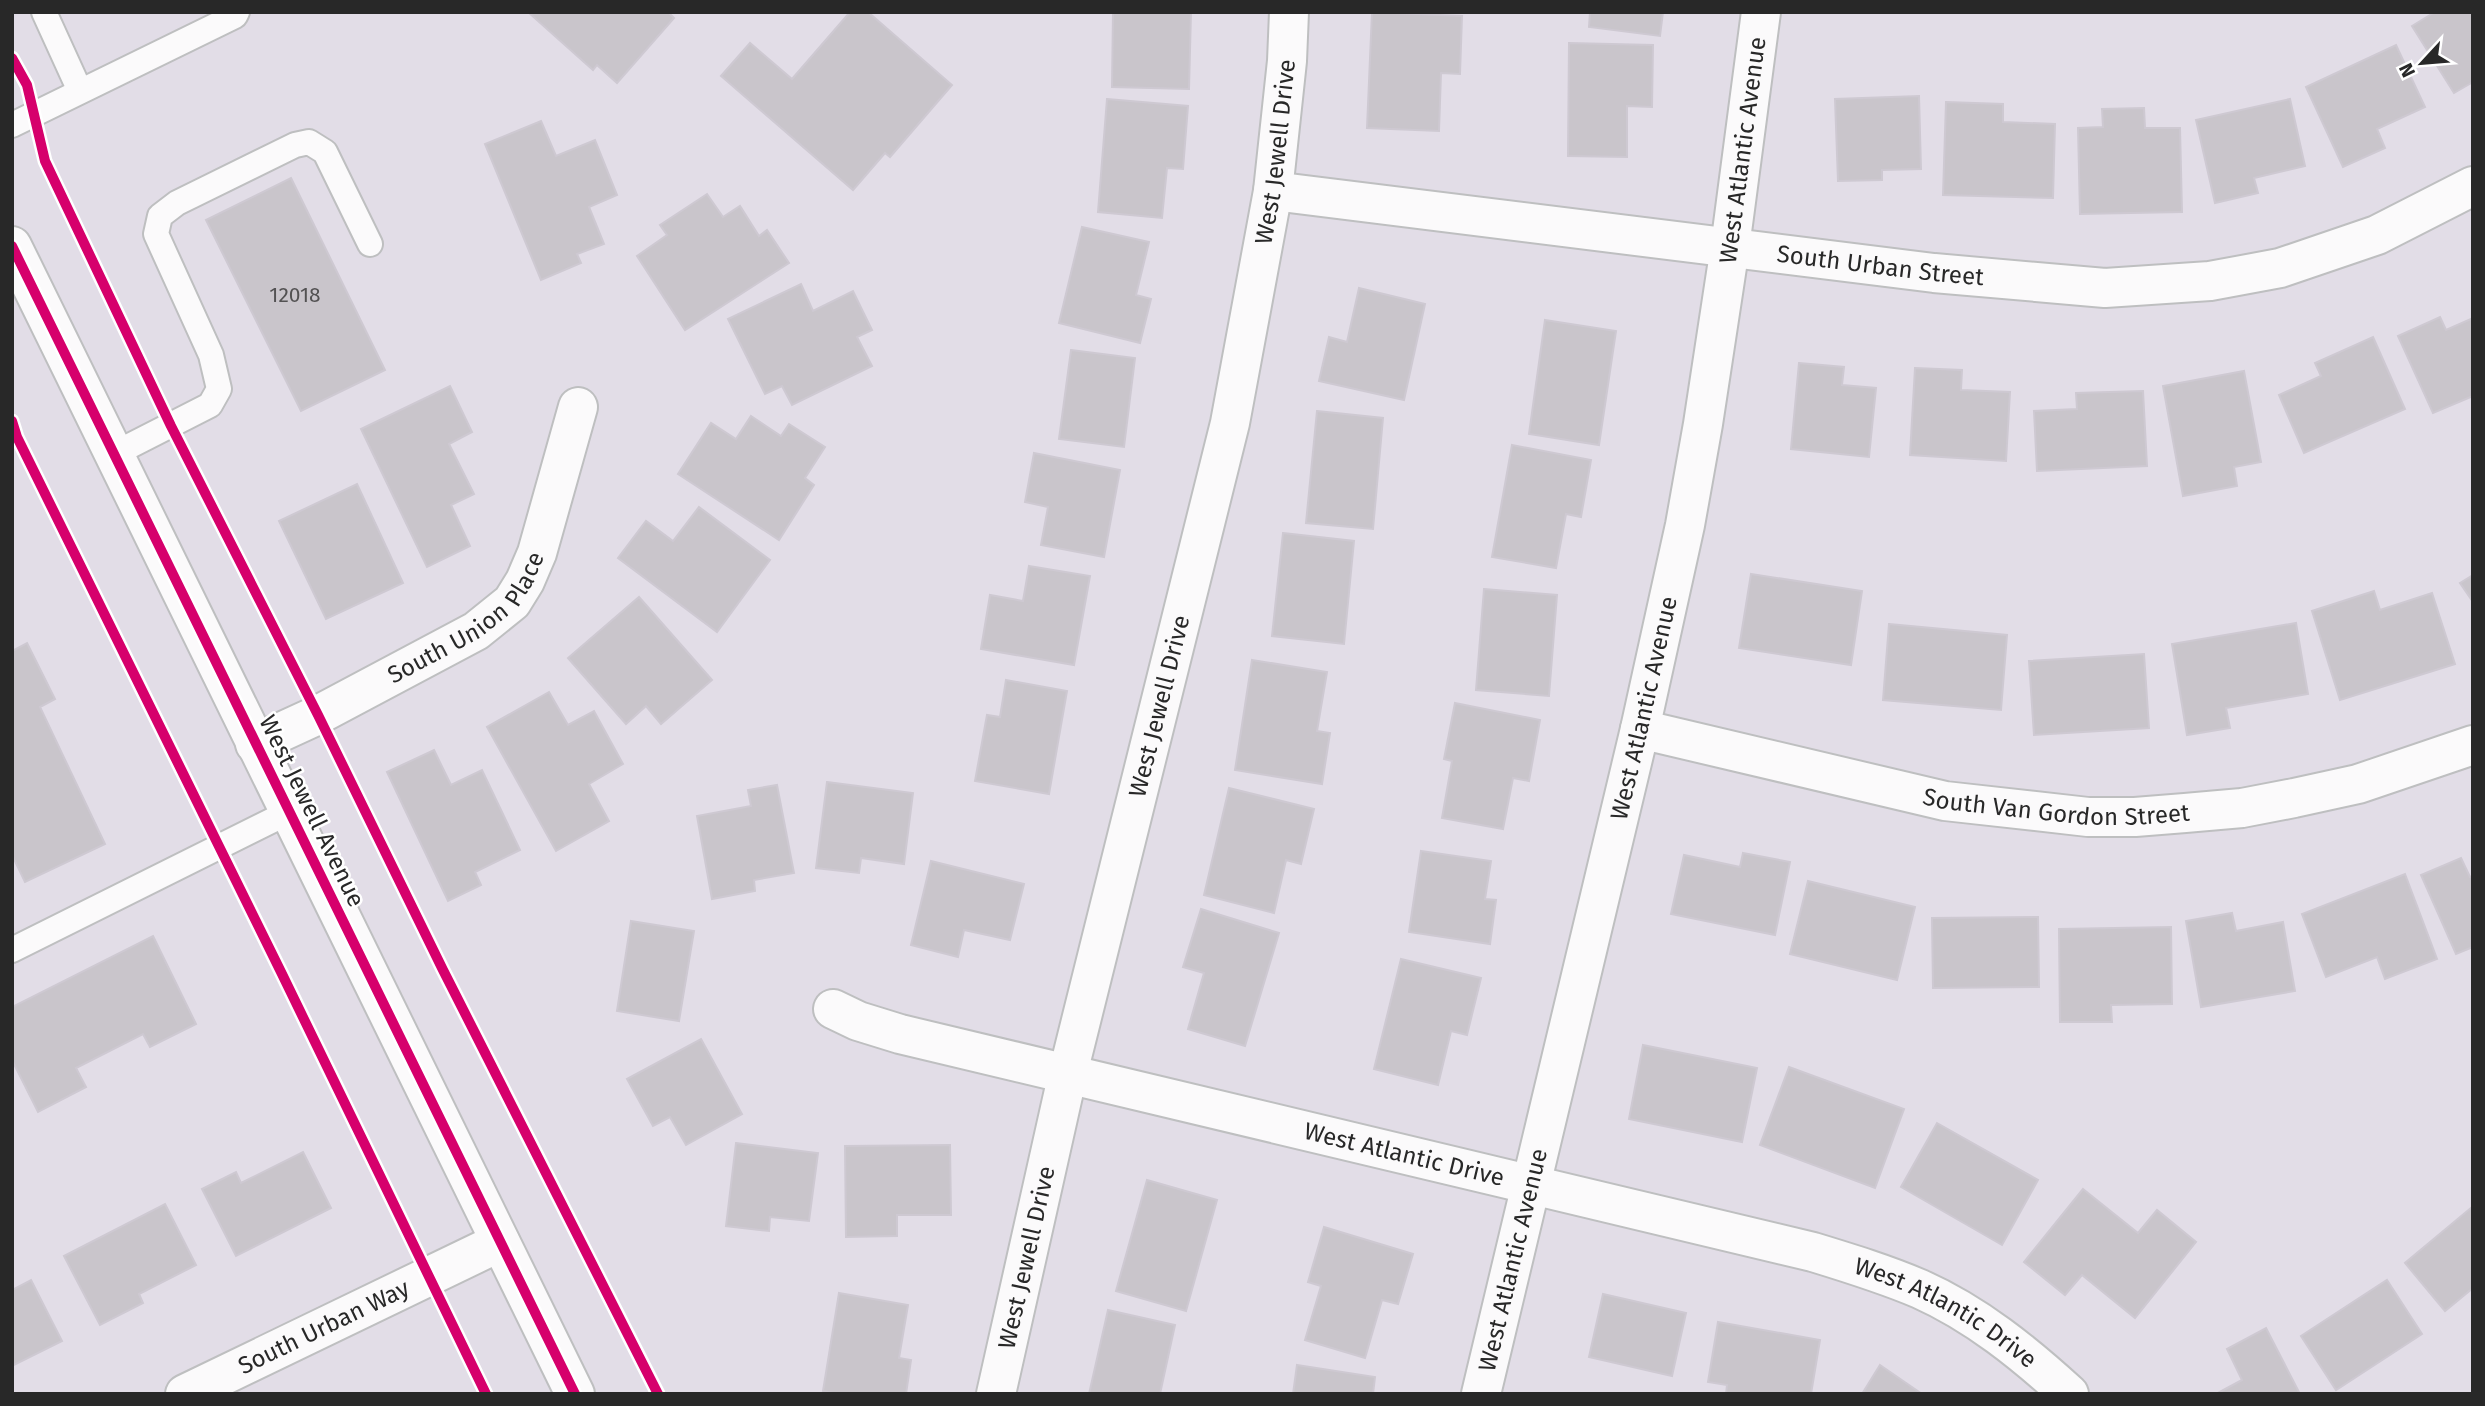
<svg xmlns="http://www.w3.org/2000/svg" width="2485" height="1406" viewBox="0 0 2485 1406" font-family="'Fira Sans',sans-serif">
<rect width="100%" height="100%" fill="#e2dde7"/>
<!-- building -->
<g fill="#c9c5cb" stroke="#cec9d2" stroke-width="2">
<polygon points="528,12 668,12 674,18 617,83 597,65 593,70"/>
<polygon points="850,12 868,12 952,85 890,157 885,153 853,190 721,76 750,43 792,79"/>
<polygon points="1113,12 1191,12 1189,89 1112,87"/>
<polygon points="1372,12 1462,16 1460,74 1441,73 1439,131 1367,128"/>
<polygon points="1590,12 1663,12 1660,36 1589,27"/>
<polygon points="2435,12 2473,12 2473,82 2454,93 2412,26"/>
<polygon points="1569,43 1653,45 1652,107 1627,106 1627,157 1568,156"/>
<polygon points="2396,45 2425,107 2377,129 2385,148 2343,167 2306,87"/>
<polygon points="1919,96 1921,169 1882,170 1882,180 1838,181 1835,99"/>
<polygon points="1107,99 1188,106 1183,169 1167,168 1162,218 1098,212"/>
<polygon points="2290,99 2305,166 2254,178 2258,193 2215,203 2196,120"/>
<polygon points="1946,102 2003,104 2003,122 2055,124 2053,198 1943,195"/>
<polygon points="2144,108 2145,128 2180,128 2182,212 2080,214 2078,128 2103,127 2102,109"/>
<polygon points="541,121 556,156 595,140 617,195 589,207 604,244 577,254 581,263 541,280 485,144"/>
<polygon points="291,178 385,370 301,411 206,220"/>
<polygon points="707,194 723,217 740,206 759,236 767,230 789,263 685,330 637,256 667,235 660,225"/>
<polygon points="1082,227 1149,242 1136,295 1151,299 1140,343 1059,323"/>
<polygon points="801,284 813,311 853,291 872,330 857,337 872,366 792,405 782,386 765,394 728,319"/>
<polygon points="1359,288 1425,304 1404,400 1319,381 1329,337 1347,342"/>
<polygon points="2440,317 2446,330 2473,318 2473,396 2433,413 2398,336"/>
<polygon points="1545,320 1616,331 1599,445 1529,434"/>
<polygon points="2373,337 2405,409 2304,453 2279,395 2321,376 2315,363"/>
<polygon points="1071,350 1135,358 1124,447 1059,439"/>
<polygon points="1799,363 1844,367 1842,385 1876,388 1869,457 1791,449"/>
<polygon points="1915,368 1962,370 1961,390 2010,392 2006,461 1910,455"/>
<polygon points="2244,371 2261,462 2234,467 2237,486 2183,496 2163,386"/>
<polygon points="450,386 472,432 449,444 474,494 451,505 470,546 427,567 361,429"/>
<polygon points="2143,391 2147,466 2037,471 2034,411 2077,409 2076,393"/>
<polygon points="1317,411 1383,418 1373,529 1306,523"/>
<polygon points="751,416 781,436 789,424 825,447 805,478 814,485 779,540 678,474 711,423 736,439"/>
<polygon points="1512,445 1591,460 1581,517 1566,514 1556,568 1492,557"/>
<polygon points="1034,453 1120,470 1104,557 1041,545 1048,507 1025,502"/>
<polygon points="357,484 403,583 326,619 279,521"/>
<polygon points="699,507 770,560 717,632 618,558 646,521 673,541"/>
<polygon points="1283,533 1354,541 1344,644 1272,636"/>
<polygon points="1029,566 1090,576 1074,665 981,649 990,595 1023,601"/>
<polygon points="1751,574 1862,591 1851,665 1739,648"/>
<polygon points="2473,575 2473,602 2460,583"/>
<polygon points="1484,589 1557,595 1549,696 1476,690"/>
<polygon points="2374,591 2380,610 2432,593 2455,664 2340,700 2312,611"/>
<polygon points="639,597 712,680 661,724 646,706 626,724 568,658"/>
<polygon points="2296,623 2308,694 2226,708 2230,728 2187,735 2172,644"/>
<polygon points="1889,624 2007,635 2001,710 1883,700"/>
<polygon points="27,643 55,699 40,707 105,844 25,882 12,855 12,651"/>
<polygon points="2144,654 2149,728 2034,735 2029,661"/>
<polygon points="1252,660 1327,672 1317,731 1330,733 1322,784 1235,770"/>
<polygon points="1006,680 1067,691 1049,794 975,781 987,715 1000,717"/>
<polygon points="549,692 568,725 594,711 623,764 589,784 609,821 556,851 487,727"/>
<polygon points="1455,703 1540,720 1529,781 1513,778 1503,829 1442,818 1452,761 1444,759"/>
<polygon points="434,750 451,785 482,770 520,850 475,872 481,885 448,901 387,772"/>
<polygon points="827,782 913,793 904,864 861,858 859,873 816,868"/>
<polygon points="777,785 794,873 754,880 755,891 712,899 697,816 751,806 748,790"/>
<polygon points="1229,788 1314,809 1301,864 1286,860 1274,913 1204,895"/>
<polygon points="1421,851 1491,861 1485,899 1496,900 1490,944 1409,932"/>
<polygon points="1743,853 1790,862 1775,935 1671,914 1684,855 1740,867"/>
<polygon points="2461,858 2470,877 2473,876 2473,947 2456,954 2421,875"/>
<polygon points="931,861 1024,884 1010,940 964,930 958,957 911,945"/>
<polygon points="2405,874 2437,959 2385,979 2377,957 2326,977 2302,914"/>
<polygon points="1808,881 1915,907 1897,980 1790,954"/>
<polygon points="1201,909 1279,933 1245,1046 1188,1029 1204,973 1183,967"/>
<polygon points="2232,913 2236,931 2283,922 2295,991 2201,1007 2186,921"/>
<polygon points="2038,917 2039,987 1933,988 1932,918"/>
<polygon points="631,921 694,931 679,1021 617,1011"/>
<polygon points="2171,927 2172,1004 2111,1005 2112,1022 2060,1022 2059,929"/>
<polygon points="153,936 196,1024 150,1047 143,1034 76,1068 86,1087 38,1112 12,1060 12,1007"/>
<polygon points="1401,959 1481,978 1467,1035 1451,1031 1438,1085 1374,1069"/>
<polygon points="701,1039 742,1114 686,1145 670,1117 653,1126 627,1079"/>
<polygon points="1643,1045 1757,1068 1742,1142 1629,1119"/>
<polygon points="1789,1067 1904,1109 1875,1188 1760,1145"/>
<polygon points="1937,1123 2038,1180 2002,1245 1901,1187"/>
<polygon points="736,1143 818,1153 809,1221 770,1217 769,1231 726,1226"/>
<polygon points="950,1145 951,1215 897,1215 897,1236 846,1237 845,1146"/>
<polygon points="303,1152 331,1208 236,1256 202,1189 236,1172 241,1183"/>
<polygon points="1147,1180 1217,1200 1186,1311 1116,1291"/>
<polygon points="2083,1189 2138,1233 2157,1210 2196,1242 2135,1318 2082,1275 2065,1295 2024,1262"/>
<polygon points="165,1204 196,1265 139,1294 143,1303 100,1325 64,1256"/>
<polygon points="2472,1207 2473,1288 2445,1311 2405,1263"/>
<polygon points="1324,1227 1413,1254 1398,1304 1382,1300 1365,1358 1305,1340 1321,1286 1308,1282"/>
<polygon points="31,1280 62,1341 12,1366 12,1290"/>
<polygon points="2387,1280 2422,1334 2336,1390 2301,1336"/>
<polygon points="839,1293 908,1305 899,1358 911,1360 906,1394 838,1394 823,1391"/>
<polygon points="1603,1294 1686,1313 1672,1376 1589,1357"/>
<polygon points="1108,1310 1175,1325 1160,1394 1089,1394"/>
<polygon points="1718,1322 1820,1340 1811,1394 1726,1394 1727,1385 1708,1382"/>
<polygon points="2266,1328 2300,1394 2216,1394 2242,1380 2227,1349"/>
<polygon points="1297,1365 1375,1377 1373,1394 1293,1394"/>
<polygon points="1880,1365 1922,1394 1862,1394"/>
</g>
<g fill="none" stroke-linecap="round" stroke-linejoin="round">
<defs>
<g id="service">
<polyline points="44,12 80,91"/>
<polyline points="12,125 235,16 237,12"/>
<polyline points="114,454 210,405 219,389 211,355 156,234 160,216 177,203 295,145 309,142 325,152 370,244"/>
<polyline points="12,950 289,812"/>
</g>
<g id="minor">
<path id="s1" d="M1273,191L1934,273L2105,288L2210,281L2280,268L2377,235L2473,186"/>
<path id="s2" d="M1640,729L1945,801L2088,817H2135L2185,813L2242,808L2294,798L2358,784L2473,745"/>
<path id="s3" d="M255,744L318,715L476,631L512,602L525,581L537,553L578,407"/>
<path id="s4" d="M833,1009L858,1021L900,1034L1813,1252C1849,1263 1885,1274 1920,1289C1976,1314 2024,1353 2069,1394"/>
<path id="s5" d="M185,1394L500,1242"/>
<path id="s6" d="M996,1394L1068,1073L1230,423L1273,191L1287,61L1289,12"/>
<path id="s7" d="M1481,1394L1640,729L1685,525L1703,424L1730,247L1761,12"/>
</g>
<polyline id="secondary" points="12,246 575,1394"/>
</defs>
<!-- service casing -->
<use href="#service" stroke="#bebfc0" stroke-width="28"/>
<!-- minor casing -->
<use href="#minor" stroke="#bebfc0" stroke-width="42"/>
<!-- secondary casing -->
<use href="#secondary" stroke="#bebfc0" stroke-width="42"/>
<!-- service -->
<use href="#service" stroke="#fbfafb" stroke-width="24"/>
<!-- minor -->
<use href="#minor" stroke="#fbfafb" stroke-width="38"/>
<!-- secondary -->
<use href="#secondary" stroke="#fbfafb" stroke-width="38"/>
<defs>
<g id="cycleway">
<polyline points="12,58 27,85 45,161 171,426 318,715 443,970 658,1394"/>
<polyline points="12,246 575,1394"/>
<polyline points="12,421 17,437 282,974 486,1394"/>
</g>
</defs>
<!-- cycleway casing -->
<use href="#cycleway" stroke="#fff" stroke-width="15"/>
<!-- cycleway -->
<use href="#cycleway" stroke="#d6006c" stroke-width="10"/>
</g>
<g text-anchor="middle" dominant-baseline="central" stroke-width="5" stroke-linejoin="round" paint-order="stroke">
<!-- number labels -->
<g font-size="21" fill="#535253">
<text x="295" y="295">12018</text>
</g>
<!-- street labels -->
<g font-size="24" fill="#282828" stroke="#fff">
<text stroke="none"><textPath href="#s7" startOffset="1272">West Atlantic Avenue</textPath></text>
<text stroke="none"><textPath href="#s6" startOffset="1274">West Jewell Drive</textPath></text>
<text stroke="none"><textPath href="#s1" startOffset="612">South Urban Street</textPath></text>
<text stroke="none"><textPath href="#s3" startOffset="250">South Union Place</textPath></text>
<text stroke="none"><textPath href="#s6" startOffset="707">West Jewell Drive</textPath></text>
<text stroke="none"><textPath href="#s7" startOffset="705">West Atlantic Avenue</textPath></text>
<text stroke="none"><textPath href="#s2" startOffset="425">South Van Gordon Street</textPath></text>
<text transform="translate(312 811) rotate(64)">West Jewell Avenue</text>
<text stroke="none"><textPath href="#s4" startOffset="590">West Atlantic Drive</textPath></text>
<text stroke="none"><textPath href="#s6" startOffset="140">West Jewell Drive</textPath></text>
<text stroke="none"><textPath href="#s7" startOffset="138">West Atlantic Avenue</textPath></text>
<text stroke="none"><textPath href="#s4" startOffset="1157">West Atlantic Drive</textPath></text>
<text stroke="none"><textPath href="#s5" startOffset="154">South Urban Way</textPath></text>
</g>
</g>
<!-- border -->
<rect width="2485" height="1406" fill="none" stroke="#282828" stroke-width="28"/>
<!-- north arrow -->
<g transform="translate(2422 63) rotate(244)" stroke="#ffffff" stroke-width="5" paint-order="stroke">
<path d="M0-5L12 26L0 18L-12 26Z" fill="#282828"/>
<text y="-10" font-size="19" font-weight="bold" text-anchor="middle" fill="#282828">N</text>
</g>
</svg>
